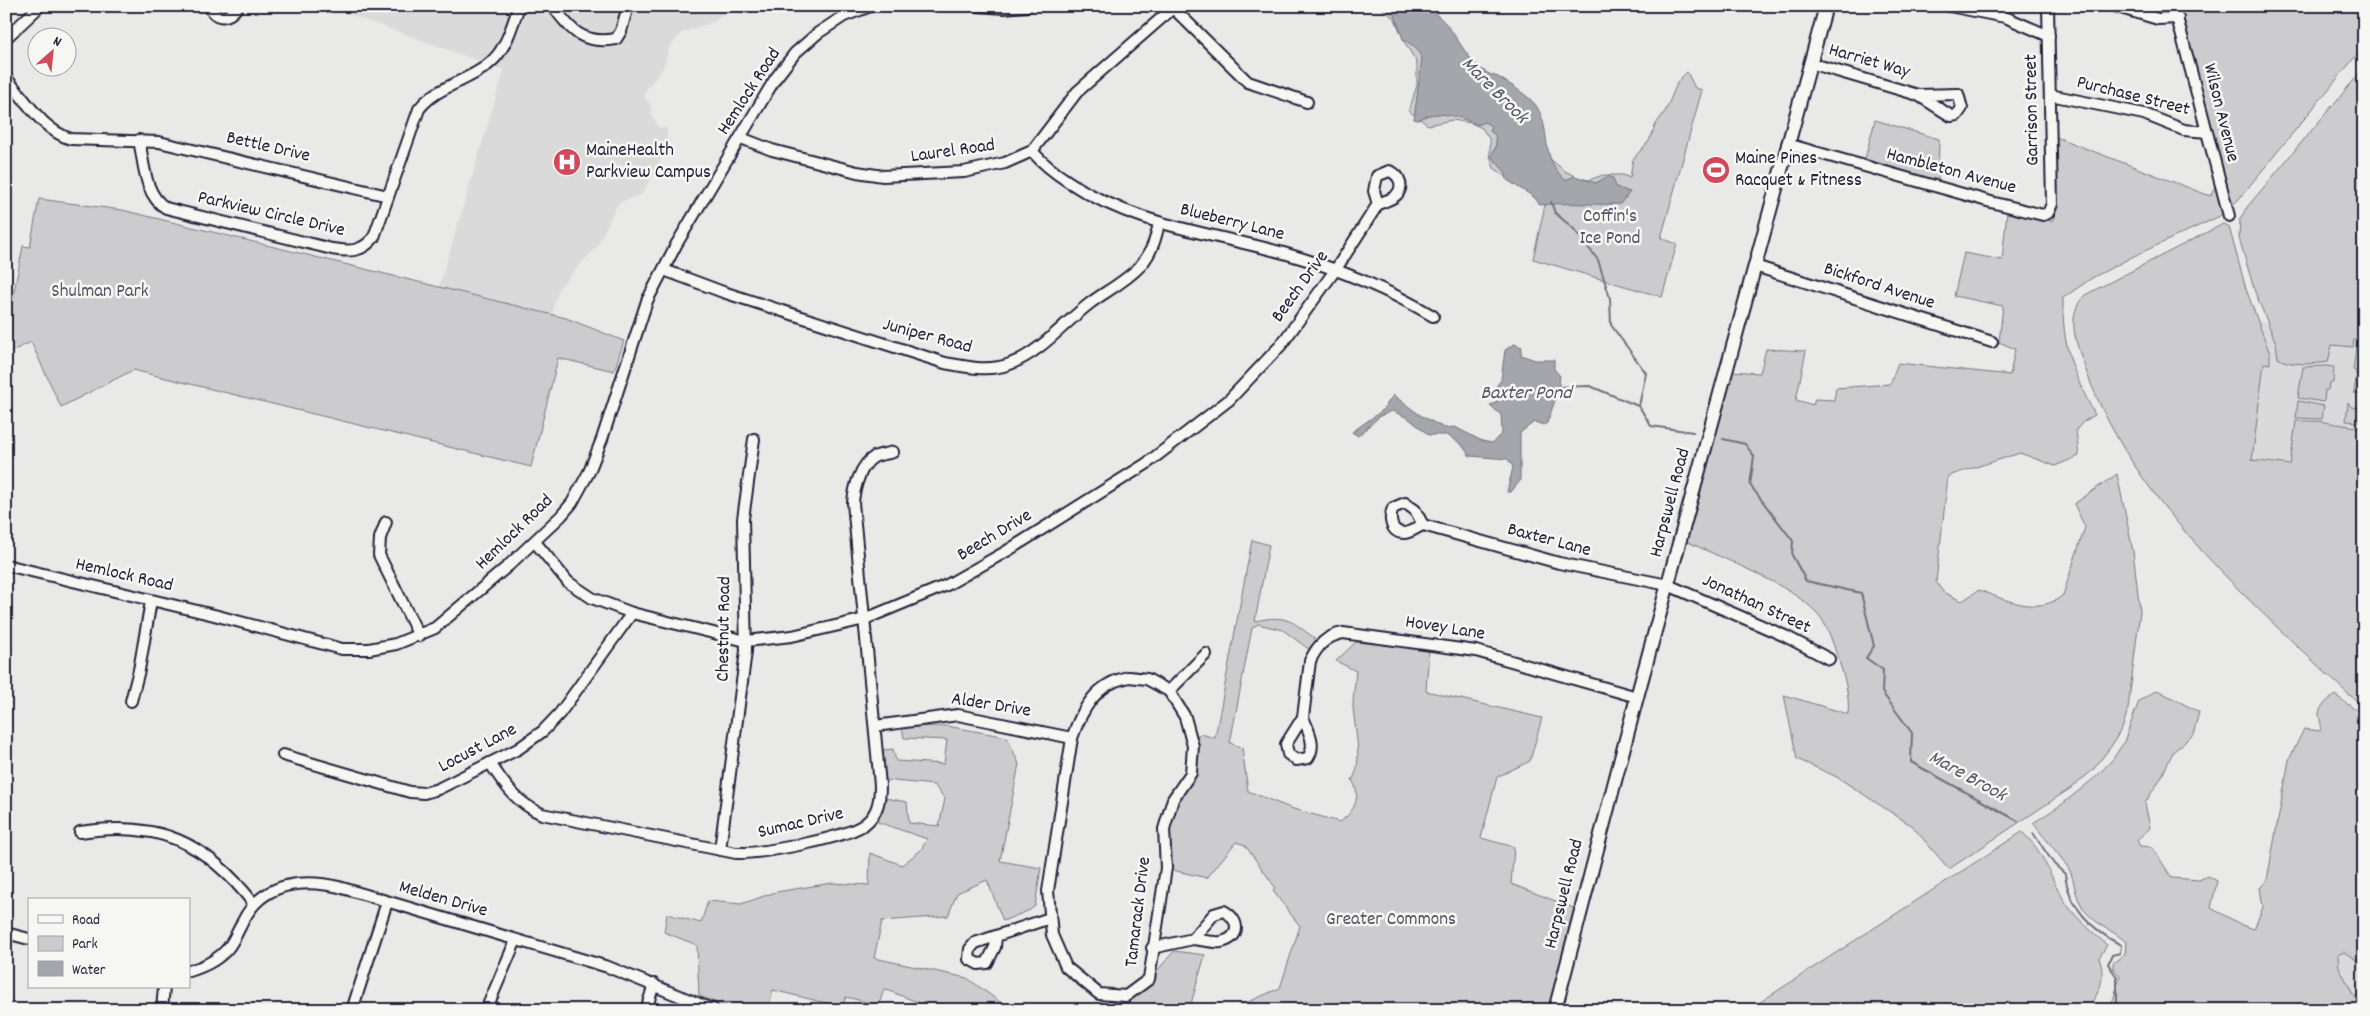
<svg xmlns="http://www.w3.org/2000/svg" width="2370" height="1016" viewBox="0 0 2370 1016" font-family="Dekko,sans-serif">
<rect width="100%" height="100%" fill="#e9e9e7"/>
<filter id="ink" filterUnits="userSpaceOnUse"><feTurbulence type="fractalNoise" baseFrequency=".02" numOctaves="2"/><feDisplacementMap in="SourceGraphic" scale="10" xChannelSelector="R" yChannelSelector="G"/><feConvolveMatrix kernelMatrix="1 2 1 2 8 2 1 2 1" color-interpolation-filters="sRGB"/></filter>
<g filter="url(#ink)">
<!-- built -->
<g fill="#dadada">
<polygon points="327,6 733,6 727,8 722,16 713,22 681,33 669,48 663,68 644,93 645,99 650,103 653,118 656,121 657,127 667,128 667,141 657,169 641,195 618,203 597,246 559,288 554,303 553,314 439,287 504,70"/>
<polygon points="2255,320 2276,325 2364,337 2364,477 2238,462"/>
<polygon points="2364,897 2364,1010 2318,1010"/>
</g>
<!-- green -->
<g fill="#ccccce" stroke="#777784">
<polygon points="1379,6 1423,6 1428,11 1545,142 1549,158 1565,171 1579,178 1589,180 1603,175 1623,175 1630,178 1633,159 1649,141 1656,124 1666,110 1678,81 1687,72 1695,88 1702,90 1661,238 1677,244 1662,297 1533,259 1545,205 1494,168 1490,155 1490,140 1482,128 1471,123 1452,120 1428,125 1409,111 1417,85 1417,63 1405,43 1395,19"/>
<path d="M2175,6H2364V46L2238,200L2220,216L2134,256L2092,278L2063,298C2062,348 2073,372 2095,415L2083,422L2076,430L2079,456L2055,466L2020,453L1948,476L1936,582L1943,592L1962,601L1979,590C2005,600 2039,616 2063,595L2085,527L2074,504L2117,474L2133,551L2140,611L2128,709L2123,726L2112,745L2093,770L2074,786L1949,869L1912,826L1837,777L1797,759L1784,695L1848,714C1850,694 1844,677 1838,658C1833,644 1827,623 1817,613C1790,584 1723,559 1686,541L1731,371L1760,373L1766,349L1806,351L1796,400L1813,405L1815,399L1834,400L1836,388L1890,384L1898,363L2010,375L2015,349L1999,342L2003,306L1954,296L1964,253L2002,260L2007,211L2052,221L2057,210L2056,137L2210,196L2221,175Z"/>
<path d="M2364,68V376L2356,375V371L2353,370L2357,340H2354L2353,347L2332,345L2328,362C2316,364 2287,366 2278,358L2276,343L2255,292L2239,238L2240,219L2248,206Z"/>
<polygon points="1875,120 1939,139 1938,181 1865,159"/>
<polygon points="39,199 122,210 439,287 566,318 624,341 614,371 558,358 531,467 133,370 61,407 31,342 6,354 6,332 23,246 30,247"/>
<path d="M2223,224L2229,227L2246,289L2270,354V364L2264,363L2252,460L2290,465L2296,421H2317L2357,427L2364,421V706L2347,693C2247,598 2128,497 2083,362C2075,340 2066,314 2085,295Z"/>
<polygon points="2326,366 2334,367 2333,383 2329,383 2328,390 2325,390 2324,402 2298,398 2303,367"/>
<polygon points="2356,378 2364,379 2361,419 2357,422 2346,421 2348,402 2351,407 2357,408 2361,405 2362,398 2359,394 2354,393"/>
<polygon points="2298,401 2324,406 2322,419 2296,418"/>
<path d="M1252,540L1269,545L1255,621C1288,614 1291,621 1317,640L1310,650L1283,630L1258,624L1252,628L1230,743L1242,748L1248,791L1290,808L1340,822C1355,811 1362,796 1352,780C1364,764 1354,726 1353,706C1353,695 1355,683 1356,671L1336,661L1356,642L1429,649L1426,691L1542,718L1530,761L1497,777L1481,838L1514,847L1511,884L1574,908L1549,1010H1230L1280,988L1300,926L1273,891L1275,887L1245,845L1236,842L1207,878L1163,868L1161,827L1163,812L1187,775L1193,737L1201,734L1215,738Z"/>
<path d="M2157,690L2199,712L2193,735L2173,752L2161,778L2145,803L2150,828L2137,840L2140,846L2152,847L2172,878L2199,880L2208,876L2217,881L2211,908L2242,925L2254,929L2263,907L2260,888L2267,880L2289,760L2304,729L2320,731C2323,724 2319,721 2319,714C2320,705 2329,700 2335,695L2364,716V965L2344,952L2338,955L2339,967L2361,1010H2107L2113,1001L2120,976L2113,968V963L2125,954L2126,942C2113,930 2098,926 2086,912C2075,898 2076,889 2071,873C2067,863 2041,834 2033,823L2061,805L2097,776L2113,759L2124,742L2139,701Z"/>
<polygon points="947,726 1007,737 1019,764 1000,861 1041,868 1035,906 1030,910 1003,921 987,880 957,893 948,916 882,921 874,958 967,978 1011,1010 938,1010 884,989 879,1005 846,997 842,1007 773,990 767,1010 736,1010 699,996 697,945 664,932 667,914 701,923 708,901 741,904 776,892 832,883 869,885 870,853 902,865 921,850 927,839 875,821 885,798 907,802 909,823 939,826 945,799 934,785 885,780 883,750 893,749 896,761 944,764 947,740 904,738 902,727"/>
<path d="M2022,832C2047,853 2051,885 2071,910C2081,922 2095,934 2107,945L2099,958C2105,974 2102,988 2092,1002L2094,1010H1748Z"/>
<polygon points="1174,951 1205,955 1190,1007 1195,1010 1082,1010 1084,1005 1110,1007 1134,998"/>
</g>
<!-- water -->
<g fill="#a5a5ac" stroke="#71717f">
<path d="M1384,6C1394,6 1411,3 1422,7C1454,18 1458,53 1484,71C1488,74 1493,75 1498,77C1507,82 1532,98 1537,107C1552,132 1539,155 1565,180L1575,176L1596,183L1608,176L1613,178L1616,187L1630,192L1620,204C1593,205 1566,202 1540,205L1534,197L1507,180L1506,173L1491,156L1496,146L1495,135L1490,131L1491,126L1484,122L1478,125C1460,117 1436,108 1418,120L1414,119L1422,58L1415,47L1403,39L1395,15Z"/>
<polygon points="1514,344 1522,347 1521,355 1535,360 1554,360 1554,369 1560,376 1558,392 1547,423 1544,425 1534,422 1520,433 1520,481 1511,492 1507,492 1513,467 1508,459 1470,456 1461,444 1446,435 1429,435 1408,418 1392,411 1380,416 1358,436 1352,432 1383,410 1393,395 1420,415 1444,428 1455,427 1482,441 1492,443 1502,433 1501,415 1490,405 1496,403 1497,398 1491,393 1501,380 1505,350"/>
</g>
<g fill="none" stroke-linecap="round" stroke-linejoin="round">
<!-- stream -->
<g stroke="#71717f" stroke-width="2">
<polyline points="1551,202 1555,213 1573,228 1598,260 1610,298 1611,325 1646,373 1639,406 1651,426 1693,432"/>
<polyline points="1557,387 1590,386 1638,406"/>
<polyline points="1723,439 1745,444 1754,456 1750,485 1793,541 1792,555 1806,581 1861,593 1874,646 1866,658 1883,670 1882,692 1912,733 1911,762 2018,821"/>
<path d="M2033,833L2054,864L2065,874C2068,906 2093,931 2121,945L2120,953L2112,955L2108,964L2117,977V1003L2110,1007L2109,1010"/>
</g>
<defs>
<g id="minor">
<path d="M209,6C217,21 229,19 238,6"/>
<path d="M553,6C570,30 583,45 616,39L621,31L628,6"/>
<polyline points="978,6 1004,8 1027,6"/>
<polyline points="1171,6 1248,82 1307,102"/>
<polyline points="1949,6 2005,17 2049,36"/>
<polyline points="2114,6 2158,19 2178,18"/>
<polyline points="2174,6 2229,216"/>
<polyline points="6,38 40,6"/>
<polyline points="1810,63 1918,95 1958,94 1962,108 1957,115 1951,116 1918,95"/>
<path d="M6,78C26,100 42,130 71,139L159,142L388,196"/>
<polyline points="2050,95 2144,114 2184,130 2207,132"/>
<polyline points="741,138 772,150 857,172 883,176 964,172 1005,163 1032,151 1077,92 1173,8"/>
<path d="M139,140C144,162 144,195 166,208L332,249C349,252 363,252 374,237L419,109C438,84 474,81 495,58C507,45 513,23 519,6"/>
<polyline points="1787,144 1991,202 2043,215 2048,213 2052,204 2048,6"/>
<path d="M1032,151C1043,164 1055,173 1069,182C1135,226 1213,233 1287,254C1339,269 1386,288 1433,316"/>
<path d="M1389,171C1401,175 1405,189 1394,197C1389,200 1383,202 1378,204L1374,191L1377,176Z"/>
<polyline points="1755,266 1992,342"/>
<path d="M664,270L723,292L945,363C967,367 988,372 1010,364C1041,352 1063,324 1089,304C1106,291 1127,281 1141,265C1152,252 1156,238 1159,223"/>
<path d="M1405,503L1415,510L1423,525C1417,527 1410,533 1404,533C1390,533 1389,517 1393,508Z"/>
<polyline points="386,522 380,538 379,555 419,636"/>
<polyline points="1423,525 1559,563 1668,585 1785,636 1829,659"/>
<polyline points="535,542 568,582 592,598 632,613 746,641 792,636 865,619 947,585 1007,551 1146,464 1229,400 1281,345 1336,269 1378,204"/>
<polyline points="6,565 214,615 342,649 369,649 396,644 435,628 508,566 561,516 572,503 589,472 602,439 647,301 676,245 775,79 795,53 818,33 844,16 871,6"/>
<path d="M1129,677L1147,679L1169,691L1185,717L1193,746L1191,773L1173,799L1164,829L1166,868L1149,979L1126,996L1099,994L1066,967L1052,935L1048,891L1072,738C1082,709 1096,683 1129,677Z"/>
<polyline points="1169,691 1206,654"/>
<polyline points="131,701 139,670 151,601"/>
<path d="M1303,717L1310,661C1317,646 1326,636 1343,633L1476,651L1637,697"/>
<path d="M1303,717C1308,731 1317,744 1308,758L1296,760L1288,754L1286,744Z"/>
<polyline points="875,726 958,715 1072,738"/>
<polyline points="283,755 410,792 424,793 438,789 518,749 543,731 560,713 632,613"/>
<path d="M490,763C505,786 517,803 542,814L736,853C760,854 849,838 866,823C878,813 880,800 880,785L853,503C854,489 860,465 874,457C880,454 888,454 893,452"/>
<path d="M80,832C159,820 206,842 254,904"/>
<polyline points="720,850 746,651 743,519 754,439"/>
<polyline points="6,933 29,939"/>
<polyline points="996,937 995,947 987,963 978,964 969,959 970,949 975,943 1050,918"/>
<path d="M1152,948L1193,939L1214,914L1224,911C1240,920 1241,938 1221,942C1213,943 1202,940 1193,939"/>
<path d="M189,971C203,967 218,960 228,948C236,938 240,925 247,914C267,882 305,879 339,887L608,967L714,1010"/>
<polyline points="162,1010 164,987"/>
<polyline points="352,1010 387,902"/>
<polyline points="486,1010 516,940"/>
<polyline points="646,1010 654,984"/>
</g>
<polyline id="major" points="1555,1010 1637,697 1826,6"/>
</defs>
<!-- minor casing -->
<use href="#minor" stroke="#22223b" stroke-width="14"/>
<!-- major casing -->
<use href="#major" stroke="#22223b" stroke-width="16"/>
<!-- minor -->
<use href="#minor" stroke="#f6f6f2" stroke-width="10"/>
<!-- major -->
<use href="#major" stroke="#f6f6f2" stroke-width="12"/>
</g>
</g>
<!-- icons -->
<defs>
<symbol id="hospital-disc" viewBox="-11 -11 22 22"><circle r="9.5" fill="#d1495b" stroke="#f6f6f2"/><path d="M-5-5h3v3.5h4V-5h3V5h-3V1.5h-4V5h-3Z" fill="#fff"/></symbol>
<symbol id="stadium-disc" viewBox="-11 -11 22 22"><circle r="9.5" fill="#d1495b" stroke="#f6f6f2"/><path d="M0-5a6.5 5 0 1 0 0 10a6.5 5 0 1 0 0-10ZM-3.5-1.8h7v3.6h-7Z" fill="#fff"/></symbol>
</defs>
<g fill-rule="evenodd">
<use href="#hospital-disc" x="551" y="146" width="32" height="32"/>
<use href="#stadium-disc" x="1700" y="154" width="32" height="32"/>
</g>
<g text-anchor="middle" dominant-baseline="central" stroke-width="5" stroke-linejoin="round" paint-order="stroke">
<!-- street labels -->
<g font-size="19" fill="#22223b" stroke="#f6f6f2">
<text transform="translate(1869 62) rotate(16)">Harriet Way</text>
<text transform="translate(750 92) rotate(-57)">Hemlock Road</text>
<text transform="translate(2133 97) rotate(14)">Purchase Street</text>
<text transform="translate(2033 110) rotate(-91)">Garrison Street</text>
<text transform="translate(2220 113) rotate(76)">Wilson Avenue</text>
<text transform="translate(268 148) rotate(13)">Bettle Drive</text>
<text transform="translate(953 152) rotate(-8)">Laurel Road</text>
<text transform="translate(1951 172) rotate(15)">Hambleton Avenue</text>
<text transform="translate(271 215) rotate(13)">Parkview Circle Drive</text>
<text transform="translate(1232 223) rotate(14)">Blueberry Lane</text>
<text transform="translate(1301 287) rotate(-54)">Beech Drive</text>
<text transform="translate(1879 287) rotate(18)">Bickford Avenue</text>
<text transform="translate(927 337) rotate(15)">Juniper Road</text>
<text transform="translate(1671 503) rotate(-75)">Harpswell Road</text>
<text transform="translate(515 533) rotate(-44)">Hemlock Road</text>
<text transform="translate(995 536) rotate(-31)">Beech Drive</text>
<text transform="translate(1549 541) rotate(15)">Baxter Lane</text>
<text transform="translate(124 576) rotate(13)">Hemlock Road</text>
<text transform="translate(1756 605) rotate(25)">Jonathan Street</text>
<text transform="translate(725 629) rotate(-89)">Chestnut Road</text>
<text transform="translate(1445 629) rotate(9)">Hovey Lane</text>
<text transform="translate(991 706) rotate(9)">Alder Drive</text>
<text transform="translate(478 749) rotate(-28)">Locust Lane</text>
<text transform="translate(801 824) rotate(-13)">Sumac Drive</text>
<text transform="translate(1565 894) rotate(-76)">Harpswell Road</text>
<text transform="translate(443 900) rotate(16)">Melden Drive</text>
<text transform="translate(1139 912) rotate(-83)">Tamarack Drive</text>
</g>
<!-- poi labels -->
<g font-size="19" fill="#22223b" stroke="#f6f6f2" text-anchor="start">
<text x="586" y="151">MaineHealth<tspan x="586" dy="22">Parkview Campus</tspan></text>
<text x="1735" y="159">Maine Pines<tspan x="1735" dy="22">Racquet &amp; Fitness</tspan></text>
</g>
<!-- park labels -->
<g font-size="19" fill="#555567" stroke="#f6f6f2">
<text x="1610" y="217">Coffin's<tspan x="1610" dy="22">Ice Pond</tspan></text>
<text x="100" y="292">Shulman Park</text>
<text x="1391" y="920">Greater Commons</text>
</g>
<!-- water labels -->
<g font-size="20" font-style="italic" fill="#565668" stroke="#f6f6f2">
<text transform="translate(1494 91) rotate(45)">Mare Brook</text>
<text x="1526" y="394">Baxter Pond</text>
<text transform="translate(1967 777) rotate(29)">Mare Brook</text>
</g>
</g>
<!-- margin -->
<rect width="2370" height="1016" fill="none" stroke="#f6f6f2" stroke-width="25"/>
<rect x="12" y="12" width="2345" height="991" fill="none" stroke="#22223b" stroke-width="2" filter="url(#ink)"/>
<!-- legend -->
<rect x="28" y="898" width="162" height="90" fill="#f6f6f2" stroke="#a1a1a9"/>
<rect x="38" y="915" width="25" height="8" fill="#f6f6f2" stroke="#a1a1a9"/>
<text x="72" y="924" font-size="15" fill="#22223b">Road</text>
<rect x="38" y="936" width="25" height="15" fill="#ccccce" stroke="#a1a1a9"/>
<text x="72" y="948" font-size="15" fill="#22223b">Park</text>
<rect x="38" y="961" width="25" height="15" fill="#a5a5ac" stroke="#a1a1a9"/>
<text x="72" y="974" font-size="15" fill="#22223b">Water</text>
<!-- north arrow -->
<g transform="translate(52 52) rotate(27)"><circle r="24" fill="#f6f6f2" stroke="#a1a1a9"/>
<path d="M0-4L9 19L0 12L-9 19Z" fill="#d1495b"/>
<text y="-8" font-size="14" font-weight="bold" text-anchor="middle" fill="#22223b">N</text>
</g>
</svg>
